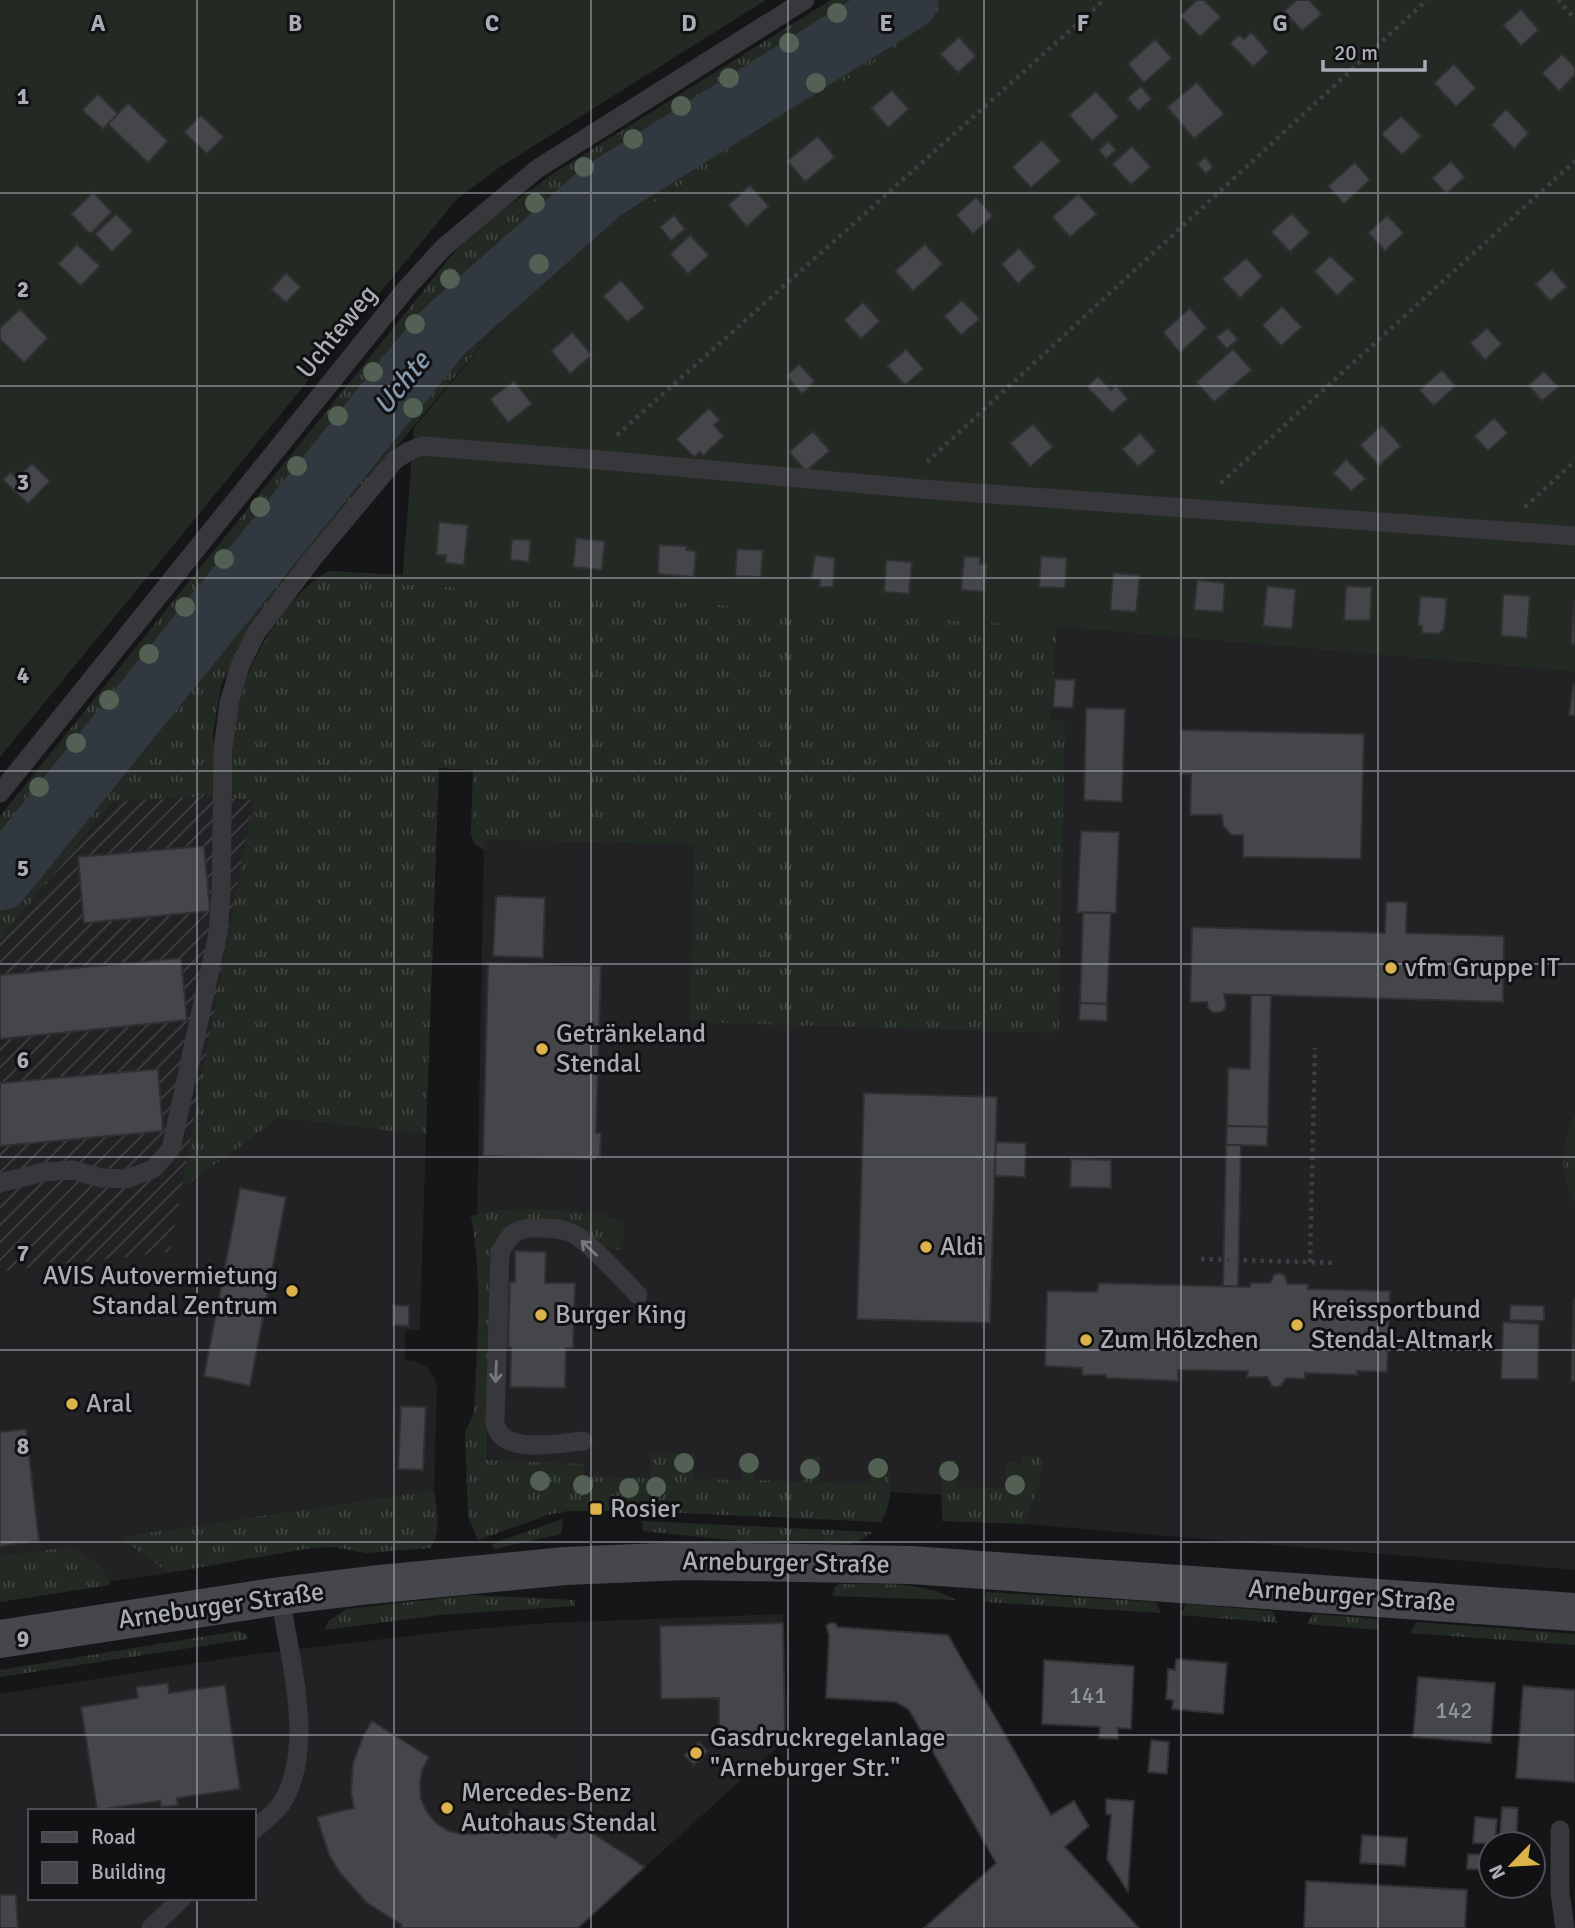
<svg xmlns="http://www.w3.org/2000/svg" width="1575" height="1928" viewBox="0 0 1575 1928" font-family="Signika,sans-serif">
<defs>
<pattern id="industrial-furrows" width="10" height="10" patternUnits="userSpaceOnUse" patternTransform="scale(1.75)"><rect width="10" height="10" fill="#222224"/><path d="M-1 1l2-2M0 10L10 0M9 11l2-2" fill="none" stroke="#3f3f42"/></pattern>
<pattern id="grass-tufts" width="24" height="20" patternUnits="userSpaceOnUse" patternTransform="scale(1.75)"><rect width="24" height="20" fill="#232a24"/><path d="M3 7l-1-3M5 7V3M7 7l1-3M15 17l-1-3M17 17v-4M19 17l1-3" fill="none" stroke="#404642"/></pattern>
</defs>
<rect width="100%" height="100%" fill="#161618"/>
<!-- built -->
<g fill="#222224" fill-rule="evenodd">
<polygon points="1057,627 1575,672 1575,1570 1025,1524 1025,1498 677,1483 487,1488 490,1255 477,1220 484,840 694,845 691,1022 1065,722 1051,720"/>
<polygon points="279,1118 426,1135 420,1329 405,1331 405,1360 416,1361 427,1367 433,1375 437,1386 434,1490 121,1537 168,1573 0,1598 0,1271 170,1252 181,1189"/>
<path d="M783,1614L784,1741L578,1928H0V1694L248,1655L452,1631L547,1623ZM30,1811H254V1898H30Z"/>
</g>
<!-- industrial -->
<polygon fill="url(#industrial-furrows)" points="216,796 253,800 170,1252 0,1271 0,941 113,801"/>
<!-- grass -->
<g fill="url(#grass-tufts)">
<polygon points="831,0 973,0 566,258 527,290 388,457 248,633 221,685 213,734 216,796 113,801 0,941 0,816 457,249 501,211 557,171"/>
<path d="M329,571L402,575V584L1057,627L1051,719L1065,721L1059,1033L690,1022L694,845L485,840L484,850L474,844L471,834L473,770L439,768L426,1135L279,1118L181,1189L253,800L230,798C233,768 232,735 238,706C247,662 288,592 329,571Z"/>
<path d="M1575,1114V1204C1559,1170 1559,1148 1575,1114Z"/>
<path d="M531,1209L602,1213L624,1224L623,1247L619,1250L601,1247L583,1229L503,1232L494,1242L490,1255L487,1460L584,1464V1477L650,1478L651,1453H694V1479L741,1480L742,1454L756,1455L755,1480L803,1482L804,1456L820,1457L819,1482L871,1484L872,1459H882C896,1475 891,1505 881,1522L638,1511H568L548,1515L478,1540L468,1517L465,1432L474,1413C477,1346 483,1283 471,1216L501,1210Z"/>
<polygon points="1022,1456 1042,1458 1040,1482 1025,1524 942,1521 941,1460 956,1461 956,1487 1005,1488 1006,1462 1021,1463"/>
<path d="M434,1490C437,1511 442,1529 431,1548L366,1553L334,1547L311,1548L168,1573L120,1537Z"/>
<polygon points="563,1519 561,1534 494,1549 492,1547 493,1544 502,1540"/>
<polygon points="642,1521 873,1532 858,1542 850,1544 739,1541 643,1531"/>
<path d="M70,1547C84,1554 109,1568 110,1585L0,1602V1556Z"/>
<path d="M839,1584C878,1585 921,1580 956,1600L832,1596L835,1587Z"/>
<polygon points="986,1592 1156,1602 1161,1613 984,1602"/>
<polygon points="471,1595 575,1600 575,1606 439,1615 325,1630 328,1621 347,1609"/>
<polygon points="1186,1604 1273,1611 1278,1623 1181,1615"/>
<polygon points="1313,1614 1376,1619 1379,1630 1307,1624"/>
<polygon points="1416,1622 1575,1634 1575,1645 1410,1633"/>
<polygon points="237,1631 246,1634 249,1639 0,1677 0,1670"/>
</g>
<!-- garden -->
<g fill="#232a24">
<polygon points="0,0 766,0 497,169 456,200 0,757"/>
<polygon points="973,0 1575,0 1575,672 1057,627 402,584 414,428 527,290 566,258"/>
</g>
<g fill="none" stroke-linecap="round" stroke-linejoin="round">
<!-- river -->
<polyline stroke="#31383f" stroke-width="61" points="0,880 442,333 602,191 908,0"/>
</g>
<!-- building -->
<g fill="#45464a" stroke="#303033" stroke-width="2">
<polygon points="1197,0 1204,0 1221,17 1200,37 1180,16"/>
<polygon points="1297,0 1309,0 1322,14 1302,31 1284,11"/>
<polygon points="1521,9 1539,30 1521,46 1503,25"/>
<polygon points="1251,32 1269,52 1253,67 1230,43 1239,35 1244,39"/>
<polygon points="959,37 976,56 958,73 940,54"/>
<polygon points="1155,39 1172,58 1144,83 1128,64"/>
<polygon points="1562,54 1575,67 1575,75 1559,91 1542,73"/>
<polygon points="1454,64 1476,88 1456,107 1434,83"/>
<polygon points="1197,82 1224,114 1194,139 1167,107"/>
<polygon points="1141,86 1152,99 1138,111 1127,98"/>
<polygon points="892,90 909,109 888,128 871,108"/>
<polygon points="1096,91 1119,117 1092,141 1069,115"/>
<polygon points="98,94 118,114 103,129 82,110"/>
<polygon points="128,103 168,141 148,163 108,124"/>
<polygon points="1506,109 1529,133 1514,149 1491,125"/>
<polygon points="201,115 224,137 207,154 184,132"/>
<polygon points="1401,116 1421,136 1402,155 1381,134"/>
<polygon points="818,136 835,157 805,182 787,161"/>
<polygon points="1042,140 1061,161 1031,188 1012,167"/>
<polygon points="1108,141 1116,150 1106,159 1099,150"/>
<polygon points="1132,146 1151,167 1131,185 1112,164"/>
<polygon points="1205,157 1213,167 1206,174 1197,164"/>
<polygon points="1451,161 1465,177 1446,194 1432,178"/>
<polygon points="1355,162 1370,180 1344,204 1328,186"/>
<polygon points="750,185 769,206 747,227 728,205"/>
<polygon points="93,192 112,212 90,234 71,214"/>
<polygon points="1078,194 1097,214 1070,237 1052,217"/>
<polygon points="976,197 993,216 973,234 956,215"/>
<polygon points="1292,213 1310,233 1290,252 1271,232"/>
<polygon points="116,214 133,231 112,252 95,234"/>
<polygon points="674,215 685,229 671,241 660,227"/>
<polygon points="1387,215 1404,233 1385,251 1368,233"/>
<polygon points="690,235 709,255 688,274 670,254"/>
<polygon points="77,244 100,266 81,286 58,264"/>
<polygon points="925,244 943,264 913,291 895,271"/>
<polygon points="1019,248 1036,267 1018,284 1001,264"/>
<polygon points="1330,256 1355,279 1337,296 1314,271"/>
<polygon points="1246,258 1263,276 1240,298 1222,279"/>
<polygon points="1552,269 1567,287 1550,301 1535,284"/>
<polygon points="286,273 301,287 286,303 271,289"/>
<polygon points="621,280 645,308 627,322 603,296"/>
<polygon points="962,300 980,319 961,335 944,316"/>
<polygon points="863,302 880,321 861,339 844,320"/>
<polygon points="1282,306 1302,327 1281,346 1262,325"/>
<polygon points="1190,308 1207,328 1180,353 1163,332"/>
<polygon points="20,309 48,338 24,363 0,339 0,328"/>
<polygon points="1228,328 1238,339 1227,349 1216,337"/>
<polygon points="1487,328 1502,344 1485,360 1470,343"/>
<polygon points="572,332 592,355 570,374 551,351"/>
<polygon points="906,349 924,369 905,385 887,366"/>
<polygon points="1233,349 1252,370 1214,402 1196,382"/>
<polygon points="799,364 815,381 802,394 786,376"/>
<polygon points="1442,370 1456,386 1434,406 1419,390"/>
<polygon points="1544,371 1559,387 1542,401 1528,385"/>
<polygon points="1098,376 1111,390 1116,385 1128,399 1112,413 1087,387"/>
<polygon points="514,381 532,404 508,423 490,399"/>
<polygon points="709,408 720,420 714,425 724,436 703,456 700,452 694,457 676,439"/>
<polygon points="1494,418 1508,433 1488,451 1474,436"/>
<polygon points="1033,424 1053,447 1030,467 1010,443"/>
<polygon points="1382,425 1401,446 1379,466 1360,445"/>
<polygon points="813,431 830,451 806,471 789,452"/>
<polygon points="1140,433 1156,451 1138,467 1122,449"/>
<polygon points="1346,459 1366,479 1351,491 1333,473"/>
<polygon points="32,463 50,481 28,504 3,480 10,472 17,478"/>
<polygon points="439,522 468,525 464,565 445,563 446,555 436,555"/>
<polygon points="576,538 605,541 602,570 573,567"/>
<polygon points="512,539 531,540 529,562 510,560"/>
<polygon points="659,545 687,546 686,550 696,551 694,577 658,574"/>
<polygon points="737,549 763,550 761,577 735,576"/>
<polygon points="815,555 835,558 833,587 819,587 820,580 811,579"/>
<polygon points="964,556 980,557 980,564 987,564 985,592 961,590"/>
<polygon points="1041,556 1067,558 1065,588 1039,587"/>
<polygon points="886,560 912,562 909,594 884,592"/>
<polygon points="1113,573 1140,575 1136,612 1110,610"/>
<polygon points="1197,580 1225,583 1223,612 1194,610"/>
<polygon points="1267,586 1296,589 1292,629 1263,626"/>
<polygon points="1346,586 1372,587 1370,621 1344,620"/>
<polygon points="1503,594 1530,596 1527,638 1501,636"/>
<polygon points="1420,596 1447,598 1444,629 1439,634 1422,633 1422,626 1418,626"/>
<polygon points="1574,601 1575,601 1575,645 1571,644"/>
<polygon points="1055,679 1075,680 1073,708 1053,707"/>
<polygon points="1573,685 1575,685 1575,716 1569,715"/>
<polygon points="1086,708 1125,709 1122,802 1084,800"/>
<polygon points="1181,730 1364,734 1361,859 1243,857 1243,835 1231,835 1223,825 1222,815 1190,815 1191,774 1180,774"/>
<polygon points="1081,831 1119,832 1116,913 1077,912"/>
<polygon points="204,846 210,911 84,923 78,857"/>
<polygon points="496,896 545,898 543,958 493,956"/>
<polygon points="1386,902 1407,902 1406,933 1504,936 1503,1002 1224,994 1226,1003 1225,1009 1221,1012 1214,1013 1208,1009 1207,1002 1190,1002 1192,927 1385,933"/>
<polygon points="1083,913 1111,913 1107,1004 1080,1003"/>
<polygon points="181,958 187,1020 0,1039 0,975"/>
<polygon points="488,963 601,966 596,1133 601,1133 600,1157 596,1157 595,1159 483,1156"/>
<polygon points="1251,995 1271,995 1268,1127 1227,1126 1228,1068 1250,1069"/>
<polygon points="1080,1003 1107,1004 1107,1021 1079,1020"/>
<polygon points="158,1069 163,1131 0,1146 0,1083"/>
<polygon points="864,1093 997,1097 990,1323 857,1319"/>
<polygon points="1227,1126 1268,1127 1267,1146 1226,1145"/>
<polygon points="996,1142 1026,1143 1025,1177 995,1176"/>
<polygon points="1226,1145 1241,1145 1238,1286 1223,1286"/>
<polygon points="1071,1159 1111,1160 1111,1188 1070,1187"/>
<polygon points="240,1188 286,1197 250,1386 204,1376"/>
<polygon points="515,1251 546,1252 545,1283 575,1283 573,1348 566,1348 565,1388 510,1387 511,1347 508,1347 510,1282 515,1282"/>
<polygon points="1279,1273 1284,1275 1288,1284 1308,1284 1308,1289 1390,1291 1387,1372 1357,1371 1358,1375 1305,1373 1305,1379 1286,1378 1281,1386 1277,1387 1272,1386 1267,1377 1247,1377 1248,1371 1178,1370 1178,1381 1106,1378 1106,1375 1082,1375 1082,1368 1045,1366 1047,1291 1097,1292 1099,1283 1250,1287 1250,1283 1270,1283 1274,1275"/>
<polygon points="1574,1298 1575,1298 1575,1381 1571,1381"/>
<polygon points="393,1305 409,1306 409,1326 393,1325"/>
<polygon points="1510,1305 1544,1306 1544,1321 1510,1320"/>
<polygon points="1503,1322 1539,1324 1538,1379 1501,1379"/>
<polygon points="401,1406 426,1407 423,1470 398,1469"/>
<polygon points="26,1429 39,1541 0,1546 0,1432"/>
<polygon points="783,1623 785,1732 719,1734 719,1698 661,1699 660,1626"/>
<polygon points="830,1623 835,1623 838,1627 948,1635 1051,1815 1074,1801 1089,1826 1065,1847 1139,1928 924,1928 996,1863 909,1710 896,1702 826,1698 829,1635 826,1626"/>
<polygon points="1176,1659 1227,1663 1223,1714 1172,1709 1173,1700 1166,1699 1168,1669 1175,1670"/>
<polygon points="1044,1660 1134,1666 1131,1729 1118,1728 1118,1739 1099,1738 1100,1727 1042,1724"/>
<polygon points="1418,1677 1495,1683 1491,1743 1413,1737"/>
<polygon points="168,1683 169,1693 225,1685 240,1789 177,1798 178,1805 161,1807 160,1801 97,1810 81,1707 138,1698 136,1687"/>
<polygon points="1523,1686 1575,1690 1575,1782 1516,1778"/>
<polygon points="372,1721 429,1757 422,1770 420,1784 421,1799 427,1812 436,1823 449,1831 462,1834 477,1834 490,1830 502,1821 511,1810 555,1838 569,1818 645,1867 578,1928 401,1928 402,1925 367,1903 340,1873 329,1855 317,1817 354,1808 351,1793 353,1763 364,1734"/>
<polygon points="1151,1740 1169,1742 1167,1774 1148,1772"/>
<polygon points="699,1742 708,1751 694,1765 684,1755"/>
<polygon points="1106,1799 1134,1801 1128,1892 1107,1859 1111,1815 1106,1814"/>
<polygon points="1502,1807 1518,1808 1516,1844 1499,1844"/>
<polygon points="1475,1817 1497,1819 1495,1844 1473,1843"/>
<polygon points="1362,1835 1407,1838 1405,1866 1360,1863"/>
<polygon points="1468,1854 1490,1855 1489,1870 1467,1869"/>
<polygon points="1306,1881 1467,1890 1465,1928 1304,1928"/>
<polygon points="0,1895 16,1895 18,1928 0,1928"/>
</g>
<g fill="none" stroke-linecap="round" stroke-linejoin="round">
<!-- path -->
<g stroke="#3e3f43" stroke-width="4.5" stroke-dasharray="3.5 5" stroke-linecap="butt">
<polyline points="1558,0 1575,19"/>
<polyline points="617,435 1104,0"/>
<polyline points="927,462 1427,0"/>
<polyline points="1221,483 1575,161"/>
<polyline points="1525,507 1575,461"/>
<polyline points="1201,1259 1336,1263"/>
<polyline points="1310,1262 1315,1048"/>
</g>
<!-- service -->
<g stroke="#38383c" stroke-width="19">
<polyline points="0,793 405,290 443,248 537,169 805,0"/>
<polyline points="0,1183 44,1172 73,1170 101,1178 127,1179 153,1169 171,1149 218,933 221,893 223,749 229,703 240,666 256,633 314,557 395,460 409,451 422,446 612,461 921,489 1575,536"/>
<path d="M583,1441C559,1443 501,1456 495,1423L500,1253C509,1235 516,1227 537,1228C548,1228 559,1228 569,1232C589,1240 622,1279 638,1295"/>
<path d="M254,1830C262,1822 275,1813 281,1804C317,1750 289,1656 280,1596"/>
<polyline points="1560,1830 1560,1893 1565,1928"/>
<polyline points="151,1928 182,1898"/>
</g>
<!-- secondary -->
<polyline stroke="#46474c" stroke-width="38" points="0,1639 280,1596 370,1585 565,1566 685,1561 911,1565 1575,1612"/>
</g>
<!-- trees -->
<g fill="#526154">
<circle cx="837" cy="13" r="10"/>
<circle cx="789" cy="43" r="10"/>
<circle cx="729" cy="78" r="10"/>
<circle cx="816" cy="83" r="10"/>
<circle cx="681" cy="106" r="10"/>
<circle cx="633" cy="139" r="10"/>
<circle cx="584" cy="167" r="10"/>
<circle cx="535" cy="203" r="10"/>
<circle cx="539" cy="264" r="10"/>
<circle cx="450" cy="279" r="10"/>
<circle cx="415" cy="324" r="10"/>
<circle cx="373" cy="372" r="10"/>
<circle cx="413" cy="408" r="10"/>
<circle cx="338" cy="416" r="10"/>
<circle cx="297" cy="466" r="10"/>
<circle cx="260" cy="507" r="10"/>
<circle cx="224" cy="559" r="10"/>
<circle cx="185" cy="607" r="10"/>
<circle cx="149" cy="654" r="10"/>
<circle cx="109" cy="700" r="10"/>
<circle cx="76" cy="743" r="10"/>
<circle cx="39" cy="787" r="10"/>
<circle cx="684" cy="1463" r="10"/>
<circle cx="749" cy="1463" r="10"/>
<circle cx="878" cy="1468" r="10"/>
<circle cx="810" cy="1469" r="10"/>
<circle cx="949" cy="1471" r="10"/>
<circle cx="540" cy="1481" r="10"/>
<circle cx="583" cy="1485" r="10"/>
<circle cx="1015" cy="1485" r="10"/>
<circle cx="656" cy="1487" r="10"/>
<circle cx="629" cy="1488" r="10"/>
</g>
<!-- one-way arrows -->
<defs><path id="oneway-shaft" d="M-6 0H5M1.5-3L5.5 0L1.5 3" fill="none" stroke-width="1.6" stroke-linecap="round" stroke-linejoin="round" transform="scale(1.75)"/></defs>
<g stroke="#77787f">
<use href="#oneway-shaft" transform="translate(589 1248) rotate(-136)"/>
<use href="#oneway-shaft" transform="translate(496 1372) rotate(92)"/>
</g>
<!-- grid -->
<path fill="none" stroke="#aaadb6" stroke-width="2" stroke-opacity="0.55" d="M197,0V1811M394,0V1928M591,0V1928M788,0V1928M984,0V1928M1181,0V1928M1378,0V1928M0,193H1575M0,386H1575M0,578H1575M0,771H1575M0,964H1575M0,1157H1575M0,1350H1575M0,1542H1575M0,1735H1575M197,1898V1928"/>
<!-- markers -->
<g fill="#dcb24a" stroke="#111113" stroke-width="2.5">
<circle cx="1391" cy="968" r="7"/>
<circle cx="542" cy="1049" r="7"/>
<circle cx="926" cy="1247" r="7"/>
<circle cx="292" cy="1291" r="7"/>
<circle cx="541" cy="1315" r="7"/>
<circle cx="1297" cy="1325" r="7"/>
<circle cx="1086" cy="1340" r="7"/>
<circle cx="72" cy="1404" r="7"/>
<rect x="589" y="1502" width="14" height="14" rx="3.5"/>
<circle cx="696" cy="1753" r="7"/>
<circle cx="447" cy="1808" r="7"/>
</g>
<g text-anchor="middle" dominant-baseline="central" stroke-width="6" stroke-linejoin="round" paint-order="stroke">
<!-- number labels -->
<g font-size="23" fill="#91939b">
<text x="1088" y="1695">141</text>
<text x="1454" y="1710">142</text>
</g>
<!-- street labels -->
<g font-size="26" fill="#aaadb6" stroke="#111113">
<text transform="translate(337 332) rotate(-51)">Uchteweg</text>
<text transform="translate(786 1563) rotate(1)">Arneburger Straße</text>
<text transform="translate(1352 1596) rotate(4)">Arneburger Straße</text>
<text transform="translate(221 1606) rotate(-8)">Arneburger Straße</text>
</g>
<!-- poi labels -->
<g font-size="26" fill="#aaadb6" stroke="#111113" text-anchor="start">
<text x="1405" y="968">vfm Gruppe IT</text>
<text x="556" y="1034">Getränkeland<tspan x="556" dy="30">Stendal</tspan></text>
<text x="940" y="1247">Aldi</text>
<text x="278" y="1276" text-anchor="end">AVIS Autovermietung<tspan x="278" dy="30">Standal Zentrum</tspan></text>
<text x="1311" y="1310">Kreissportbund<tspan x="1311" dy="30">Stendal-Altmark</tspan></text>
<text x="555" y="1315">Burger King</text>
<text x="1100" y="1340">Zum Hõlzchen</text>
<text x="86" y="1404">Aral</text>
<text x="610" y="1509">Rosier</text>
<text x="710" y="1738">Gasdruckregelanlage<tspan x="710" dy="30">"Arneburger Str."</tspan></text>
<text x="461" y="1793">Mercedes-Benz<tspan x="461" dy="30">Autohaus Stendal</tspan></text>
</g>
<!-- water labels -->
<g font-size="28" font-style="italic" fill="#8598ad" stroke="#111113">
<text transform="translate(402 383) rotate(-51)">Uchte</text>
</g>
</g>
<g font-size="23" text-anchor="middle" font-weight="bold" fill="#aaadb6" stroke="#111113" stroke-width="6" stroke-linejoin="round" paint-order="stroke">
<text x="98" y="31">A</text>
<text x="295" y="31">B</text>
<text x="492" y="31">C</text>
<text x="689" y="31">D</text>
<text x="886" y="31">E</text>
<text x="1083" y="31">F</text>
<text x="1280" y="31">G</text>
<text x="23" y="104">1</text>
<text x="23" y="297">2</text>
<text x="23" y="490">3</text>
<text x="23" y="683">4</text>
<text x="23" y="876">5</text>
<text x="23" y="1068">6</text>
<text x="23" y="1261">7</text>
<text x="23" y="1454">8</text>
<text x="23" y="1647">9</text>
</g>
<!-- legend -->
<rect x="28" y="1809" width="228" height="91" fill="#111113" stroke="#4e4f54" stroke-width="2"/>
<rect x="42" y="1832" width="35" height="10" fill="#46474c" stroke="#4e4f54" stroke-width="2"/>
<text x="91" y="1844" font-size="21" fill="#aaadb6">Road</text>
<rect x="42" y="1862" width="35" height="21" fill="#45464a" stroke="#4e4f54" stroke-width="2"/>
<text x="91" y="1879" font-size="21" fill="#aaadb6">Building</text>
<!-- north arrow -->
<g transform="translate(1512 1865) rotate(245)"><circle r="33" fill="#111113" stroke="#4e4f54" stroke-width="2"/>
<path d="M0-5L12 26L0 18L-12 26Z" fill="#dcb24a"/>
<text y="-10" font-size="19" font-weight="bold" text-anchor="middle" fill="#aaadb6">N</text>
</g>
<!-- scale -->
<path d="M1323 60v10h102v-10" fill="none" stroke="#aaadb6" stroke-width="3.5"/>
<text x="1334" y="60" font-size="21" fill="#aaadb6" stroke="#111113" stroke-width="5" paint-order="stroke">20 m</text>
</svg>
